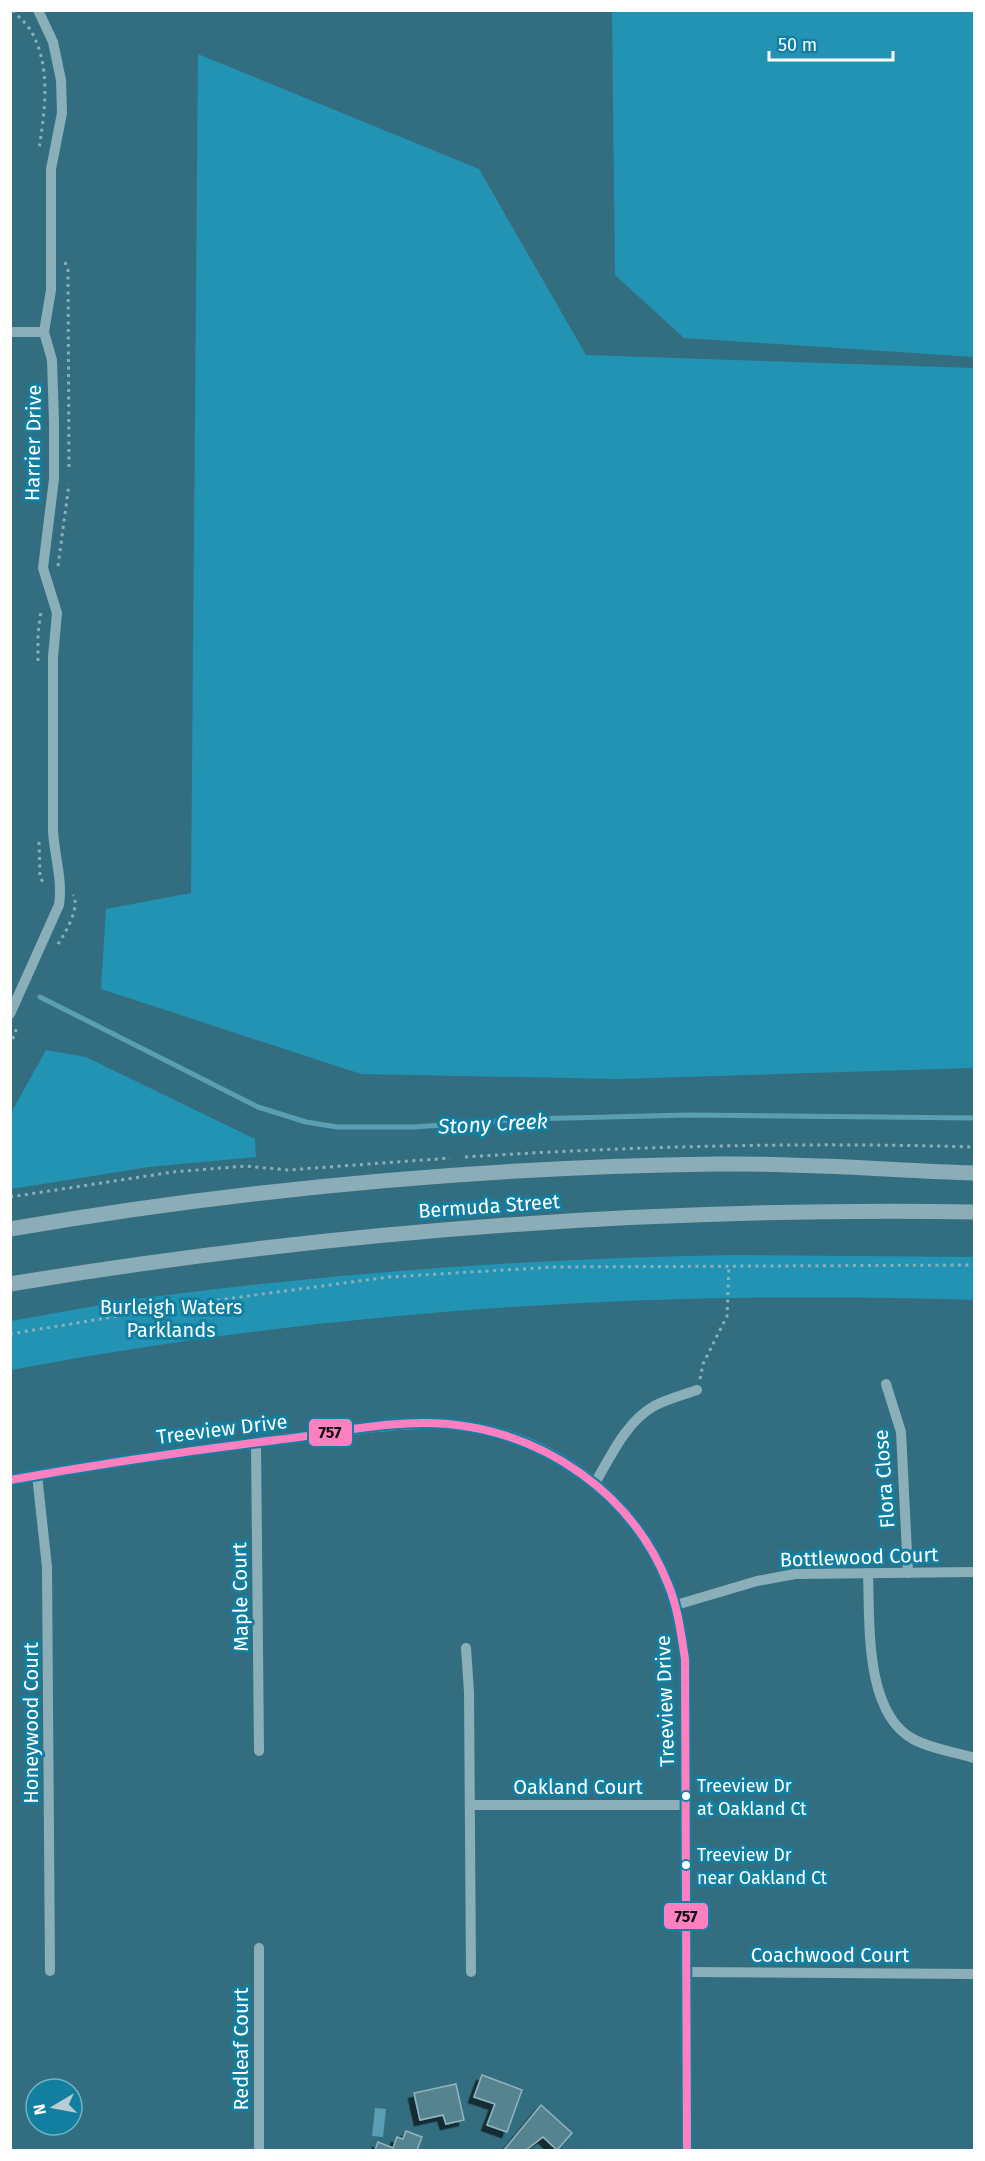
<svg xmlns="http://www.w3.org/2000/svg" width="985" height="2161" viewBox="0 0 985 2161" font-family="'Fira Sans',sans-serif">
<defs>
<filter id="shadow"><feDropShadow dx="-5.5" dy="5.5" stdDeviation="0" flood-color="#0009"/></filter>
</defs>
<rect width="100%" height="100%" fill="#336e80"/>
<!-- green -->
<g fill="#2293b3">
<polygon points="612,11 974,11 974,357 684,338 615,275"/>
<polygon points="198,54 479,169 586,355 974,368 974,1068 618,1079 361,1074 101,989 106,909 191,893"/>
<polygon points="46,1050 86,1057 255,1139 256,1157 149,1167 11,1189 11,1113"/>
<path d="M735,1255L974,1257V1300C653,1289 327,1310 11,1370V1321C63,1312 115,1301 168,1295C357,1271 545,1258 735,1255Z"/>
</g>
<!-- water -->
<polygon fill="#5a9fb3" points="375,2108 386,2109 383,2137 372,2136"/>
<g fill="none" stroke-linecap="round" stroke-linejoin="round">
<!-- stream -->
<polyline stroke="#5a9fb3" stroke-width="5" points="40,997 258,1107 306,1122 337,1127 414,1127 527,1119 689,1115 974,1118"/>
</g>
<!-- building -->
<g fill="#558390" stroke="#93b4be" stroke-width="1.5" filter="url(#shadow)">
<polygon points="482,2075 522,2090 507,2132 487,2125 495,2104 474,2097"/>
<polygon points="456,2084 464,2120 446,2124 443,2115 420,2120 414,2093"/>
<polygon points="541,2105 572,2133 557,2150 543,2137 526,2150 504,2150"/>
<polygon points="406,2131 422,2137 417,2150 375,2150 378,2142 393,2148 397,2137 403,2139"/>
</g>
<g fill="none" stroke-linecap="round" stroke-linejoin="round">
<!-- path -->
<g stroke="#8bafb9" stroke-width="3" stroke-dasharray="3 4.5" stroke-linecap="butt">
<path d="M13,10C18,17 25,22 29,28C52,63 45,110 39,149"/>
<polyline points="65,262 68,270 69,471"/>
<polyline points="58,566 69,484"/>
<polyline points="38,661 38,634 41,611"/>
<polyline points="39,842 40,878 45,884"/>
<path d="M58,944C65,934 81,906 73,895"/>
<polyline points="10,1046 18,1025"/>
<path d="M465,1157C635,1146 805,1142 974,1147"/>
<polyline points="10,1197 173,1172 245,1166 288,1170 450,1158"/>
<polyline points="10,1334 203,1302 389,1277 554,1267 974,1265"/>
<polyline points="700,1379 703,1364 727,1316 729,1266"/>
</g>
<!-- minor -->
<g stroke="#8bafb9" stroke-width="10">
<polyline points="10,332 44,332"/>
<path d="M10,1014L59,905C63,879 54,855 53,830V657L57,613L43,568L54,479V422L52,360L44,332L51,290V169L62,113L61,80L53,42L38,10"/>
<polyline points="886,1384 901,1432 908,1573"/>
<polyline points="256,1442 259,1751"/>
<polyline points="37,1475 47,1567 50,1971"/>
<path d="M10,1480C100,1464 189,1450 279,1440C334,1433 391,1422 446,1424C540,1429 628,1490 665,1576C677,1603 681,1631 685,1659L687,2150"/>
<path d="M595,1483C611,1456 626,1422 654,1406C667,1399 683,1395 697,1390"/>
<path d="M868,1573C870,1622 864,1712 913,1739C931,1749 955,1752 974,1758"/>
<polyline points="676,1605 757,1581 795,1574 974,1572"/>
<polyline points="466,1648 469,1692 471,1972"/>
<polyline points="471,1805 685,1805"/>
<polyline points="259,1948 259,2150"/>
<polyline points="686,1972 974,1974"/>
</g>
<!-- major -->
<g stroke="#8badb7" stroke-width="15">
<path d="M10,1229C243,1189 481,1167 717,1164C803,1163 889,1170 974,1173"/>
<path d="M10,1284C329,1231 652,1207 974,1212"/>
</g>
<defs>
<path id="bus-1" d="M10,1480C99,1464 187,1451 276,1440C332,1434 391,1419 448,1424C544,1433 632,1493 668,1584C678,1608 681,1634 685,1659L687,2150"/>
</defs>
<!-- bus-1 casing -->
<use href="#bus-1" stroke="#137fa0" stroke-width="12"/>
<!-- bus-1 -->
<use href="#bus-1" stroke="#ff80c0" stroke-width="8"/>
</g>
<!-- markers -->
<g fill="#fff" stroke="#137fa0" stroke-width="2">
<circle cx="686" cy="1796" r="5"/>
<circle cx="686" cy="1865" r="5"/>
</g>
<g text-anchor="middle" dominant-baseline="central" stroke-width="6" stroke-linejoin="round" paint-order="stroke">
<!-- bus labels -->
<g font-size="18" fill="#fff" stroke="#137fa0" text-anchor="start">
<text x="697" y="1786">Treeview Dr<tspan x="697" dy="23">at Oakland Ct</tspan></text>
<text x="697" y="1855">Treeview Dr<tspan x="697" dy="23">near Oakland Ct</tspan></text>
</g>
<!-- street labels -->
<g font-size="20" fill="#fff" stroke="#137fa0">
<text transform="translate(33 443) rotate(-89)">Harrier Drive</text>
<text transform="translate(489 1206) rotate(-4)">Bermuda Street</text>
<text transform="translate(222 1429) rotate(-7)">Treeview Drive</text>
<text transform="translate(884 1479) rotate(-94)">Flora Close</text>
<text transform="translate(859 1557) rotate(-2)">Bottlewood Court</text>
<text transform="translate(240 1597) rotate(-91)">Maple Court</text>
<text transform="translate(665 1701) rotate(-92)">Treeview Drive</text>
<text transform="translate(31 1723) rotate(-90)">Honeywood Court</text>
<text x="578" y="1787">Oakland Court</text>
<text x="830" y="1955">Coachwood Court</text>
<text transform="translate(241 2049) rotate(-90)">Redleaf Court</text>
</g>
<!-- park labels -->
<g font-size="20" fill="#f9feff" stroke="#137fa0">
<text x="171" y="1307">Burleigh Waters<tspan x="171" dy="23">Parklands</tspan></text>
</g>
<!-- water labels -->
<g font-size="21" font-style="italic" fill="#fcfeff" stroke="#137fa0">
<text transform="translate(493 1124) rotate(-3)">Stony Creek</text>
</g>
</g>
<g stroke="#137fa0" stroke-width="2">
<rect x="308" y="1418" width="45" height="29" rx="6" fill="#ff80c0"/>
<rect x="663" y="1902" width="46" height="28" rx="6" fill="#ff80c0"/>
</g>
<g font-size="16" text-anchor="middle" font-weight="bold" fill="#111">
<text x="330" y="1438">757</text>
<text x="686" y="1922">757</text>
</g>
<!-- border -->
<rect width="985" height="2161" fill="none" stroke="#ffffff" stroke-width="24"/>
<!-- north arrow -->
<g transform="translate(54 2107) rotate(260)"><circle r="28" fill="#137fa0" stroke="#71b2c6" stroke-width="1.5"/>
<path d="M0-4.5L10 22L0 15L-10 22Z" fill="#b8ccd3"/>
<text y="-9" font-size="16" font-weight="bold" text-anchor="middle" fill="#ffffff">N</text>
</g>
<!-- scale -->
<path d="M769 51v9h124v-9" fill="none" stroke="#ffffff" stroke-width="3"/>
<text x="778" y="51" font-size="18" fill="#ffffff" stroke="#137fa0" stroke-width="4.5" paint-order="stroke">50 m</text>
</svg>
